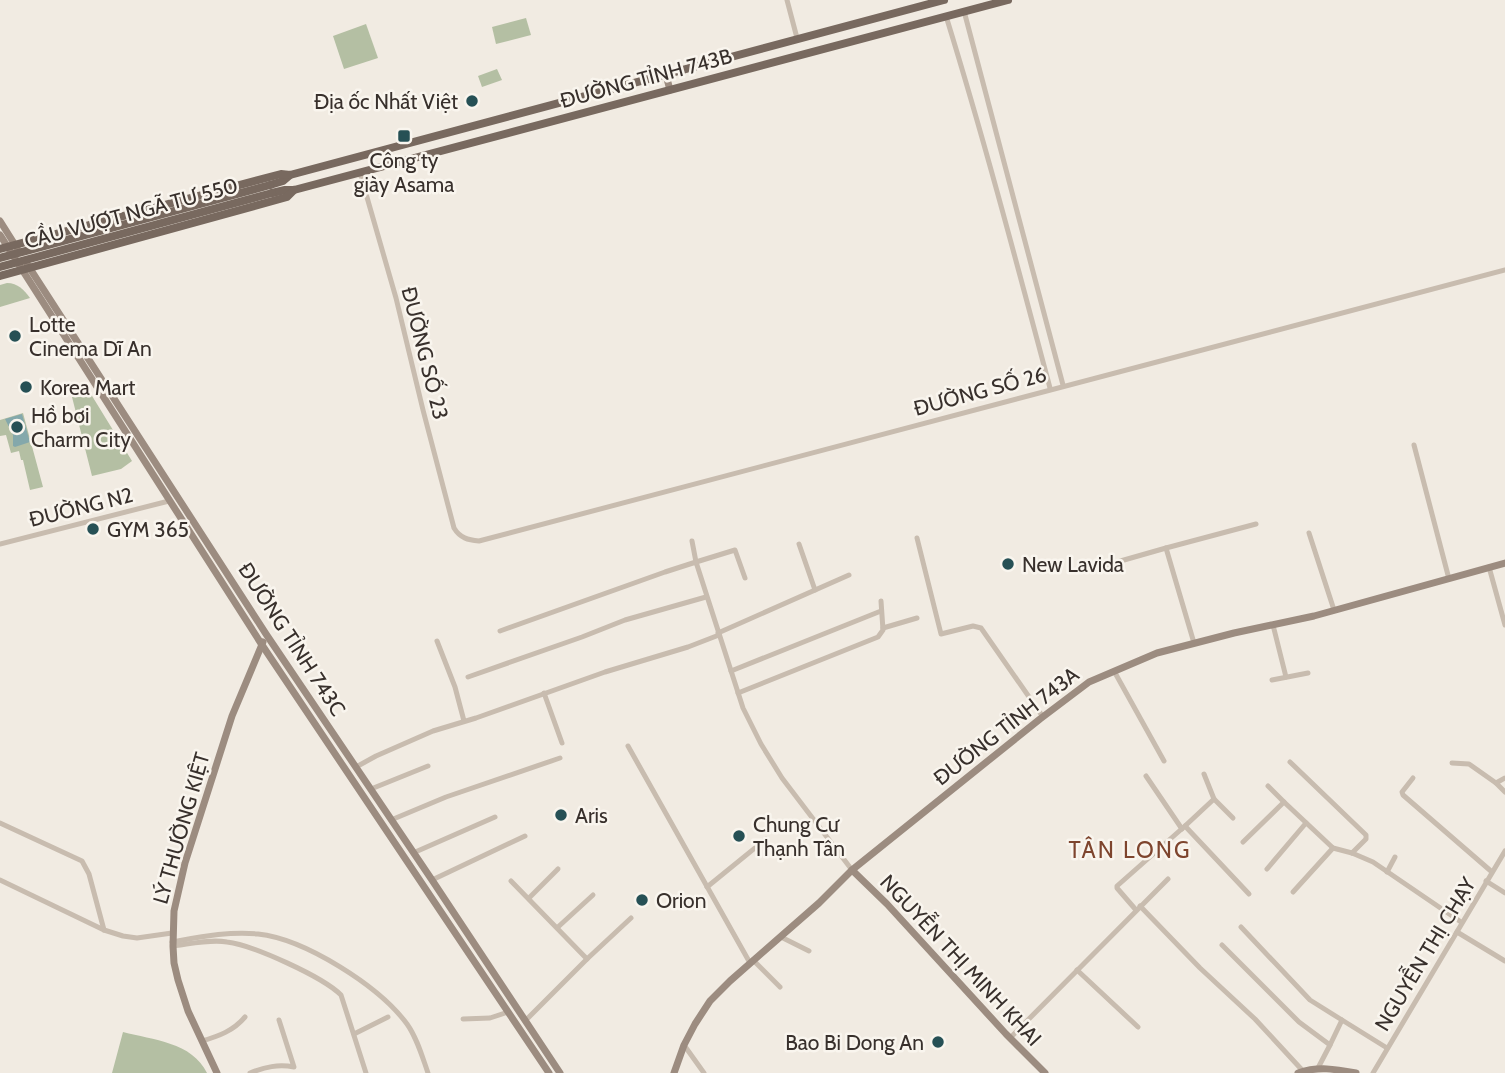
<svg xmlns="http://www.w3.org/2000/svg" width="1505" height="1073" viewBox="0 0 1505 1073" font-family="Cabin,sans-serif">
<rect width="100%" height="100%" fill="#f1ebe2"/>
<!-- green -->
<g fill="#b4bfa3">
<polygon points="526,18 531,35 496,44 492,27"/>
<polygon points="366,24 378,58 344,69 333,36"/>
<polygon points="497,69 502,80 482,87 478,76"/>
<path d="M7,283C18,283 24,290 30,298L0,307V285Z"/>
<polygon points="89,391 132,461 121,469 92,476 72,397 80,397"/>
<polygon points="23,413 43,487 30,490 23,460 21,460 19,451 11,453 6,435 0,436 0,420"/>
<path d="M123,1032C153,1040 192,1042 207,1073H112Z"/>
</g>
<!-- water -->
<polygon fill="#84a8ab" points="22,414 30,442 15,447 13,446 13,435 5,419"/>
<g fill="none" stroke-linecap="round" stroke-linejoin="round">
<!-- street -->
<g stroke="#c8bcaf" stroke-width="5">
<polyline points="787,0 797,38"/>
<polyline points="964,11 1063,385"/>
<path d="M946,16C984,139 1017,264 1050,388"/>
<path d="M360,173L396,298L423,410L454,528C460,538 468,540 479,541C821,450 1163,359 1505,270"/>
<polyline points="1414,445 1449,579"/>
<polyline points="1309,533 1334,610"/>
<polyline points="917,538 941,634 973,626 981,628 1043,717"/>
<polyline points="692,541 696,562 735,550 745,578"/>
<polyline points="0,544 169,501"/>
<polyline points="799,544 815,590"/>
<polyline points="1103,566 1166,548"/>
<polyline points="1489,567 1505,625"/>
<polyline points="1273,625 1286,677"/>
<polyline points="883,628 917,618"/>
<polyline points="500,631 665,572 696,562 743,708 761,744 782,778 852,870"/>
<polyline points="718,633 849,575"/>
<polyline points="437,641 455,687 464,721"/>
<polyline points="1194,643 1166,548 1256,524"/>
<polyline points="731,671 881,611"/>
<polyline points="1114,671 1164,761"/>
<polyline points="468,677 582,637 625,620 706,597"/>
<polyline points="1272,680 1308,673"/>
<polyline points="544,693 562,743"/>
<polyline points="738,693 878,637 883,630 881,601"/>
<polyline points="628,746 750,963"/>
<polyline points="1290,762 1366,835 1366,839 1352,853"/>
<polyline points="1452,763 1469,764 1496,783 1505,778"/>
<polyline points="356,767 376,756 433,731 476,718 605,672 688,647 719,635"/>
<polyline points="1146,776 1182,829"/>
<polyline points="1413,778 1402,792 1403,795 1492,872"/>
<polyline points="1496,783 1505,792"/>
<polyline points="1268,786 1284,802"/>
<polyline points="371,789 428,766"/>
<polyline points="1214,799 1233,818"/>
<polyline points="391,820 446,797 560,758"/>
<polyline points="0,823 82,861 89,874 104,930"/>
<polyline points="1185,826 1214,799 1204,774"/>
<polyline points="1243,842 1284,802 1333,848 1352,853 1373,862 1461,922"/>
<polyline points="413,853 495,817"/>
<polyline points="1267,869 1306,823"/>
<polyline points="1387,872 1395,857"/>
<polyline points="0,880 104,930 123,936 137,938 172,933"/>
<polyline points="432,880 525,836"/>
<polyline points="511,881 587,959"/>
<polyline points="1486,881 1505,893"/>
<polyline points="707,887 766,839"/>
<polyline points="1293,892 1333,848"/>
<polyline points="529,898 558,869"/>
<polyline points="1140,906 1200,968 1255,1019 1303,1071"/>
<polyline points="1136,910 1117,888 1117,886 1185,826 1249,894"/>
<polyline points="558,927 593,895"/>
<polyline points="1241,927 1310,1000 1342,1020 1330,1045"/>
<polyline points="1457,932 1505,961"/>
<polyline points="781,937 809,951"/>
<path d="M172,942C200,937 229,931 258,934C305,939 379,986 407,1024C417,1038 422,1056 428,1073"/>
<polyline points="1222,945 1299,1022 1330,1045 1318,1068"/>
<path d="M173,946C190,944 210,939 227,942C253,945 323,977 341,995L366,1073"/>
<polyline points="753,960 780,987"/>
<polyline points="1077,970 1138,1027"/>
<polyline points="463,1019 490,1018 508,1012"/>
<polyline points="526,1020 587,959 631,918"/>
<polyline points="1342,1020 1387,1048"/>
<polyline points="354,1034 388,1017"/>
<polyline points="1010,1038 1168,879"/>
<path d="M202,1041C219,1036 233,1031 245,1017"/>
<polyline points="684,1045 704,1073"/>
<path d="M250,1073C265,1067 278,1064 294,1067L279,1020"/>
<polyline points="1373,1073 1505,851"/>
</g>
<!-- secondary -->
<g stroke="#9c8c80" stroke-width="7">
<polyline points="666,75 670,90"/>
<polyline points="0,221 17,248"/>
<polyline points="0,235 262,645 549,1073"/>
<polyline points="27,264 266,634 432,880 560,1073"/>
<polyline points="852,870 887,904 1006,1034 1045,1073"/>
<polyline points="217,1073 188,1011 178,980 174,963 173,946 174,911 185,863 232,716 263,642"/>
<polyline points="674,1073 684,1045 695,1024 710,1001 730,981 819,903 852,870 1040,719 1089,682 1157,653 1234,633 1314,616 1505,563"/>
<path d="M1298,1073C1318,1066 1335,1069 1356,1073"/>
</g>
<!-- primary -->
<g stroke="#78695f" stroke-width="8">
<polyline points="270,185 283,181 290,175"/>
<polyline points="272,193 285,190 294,190 1008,0"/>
<polyline points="0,249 281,174 290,175 944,0"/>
<polyline points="0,276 287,197 294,190"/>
</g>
<!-- primary-bridge -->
<g stroke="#78695f" stroke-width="8">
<polyline points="0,258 270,185"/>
<polyline points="0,267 272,193"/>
</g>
</g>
<!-- markers -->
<g fill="#265055" stroke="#f9f5ee" stroke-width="2.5">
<circle cx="472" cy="101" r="7"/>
<rect x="397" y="129" width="14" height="14" rx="3.5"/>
<circle cx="15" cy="336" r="7"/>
<circle cx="26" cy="387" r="7"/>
<circle cx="17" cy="427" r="7"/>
<circle cx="93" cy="529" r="7"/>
<circle cx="1008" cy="564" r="7"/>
<circle cx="561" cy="815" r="7"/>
<circle cx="739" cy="836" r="7"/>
<circle cx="642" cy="900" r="7"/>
<circle cx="938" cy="1042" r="7"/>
</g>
<g text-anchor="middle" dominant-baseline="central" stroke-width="5" stroke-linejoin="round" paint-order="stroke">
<!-- street labels -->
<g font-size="21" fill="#38302c" stroke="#f9f5ee">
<text transform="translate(646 78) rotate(-15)">ĐƯỜNG TỈNH 743B</text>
<text transform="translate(131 213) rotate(-15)">CẦU VƯỢT NGÃ TƯ 550</text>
<text transform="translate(425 353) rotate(76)">ĐƯỜNG SỐ 23</text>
<text transform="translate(980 391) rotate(-15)">ĐƯỜNG SỐ 26</text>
<text transform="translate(81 507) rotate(-14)">ĐƯỜNG N2</text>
<text transform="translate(292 639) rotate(57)">ĐƯỜNG TỈNH 743C</text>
<text transform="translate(1006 726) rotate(-38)">ĐƯỜNG TỈNH 743A</text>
<text transform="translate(181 828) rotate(-74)">LÝ THƯỜNG KIỆT</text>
<text transform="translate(1425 954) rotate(-59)">NGUYỄN THỊ CHẠY</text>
<text transform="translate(961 960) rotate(47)">NGUYỄN THỊ MINH KHAI</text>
</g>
<!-- poi labels -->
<g font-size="21" fill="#38302c" stroke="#f9f5ee" text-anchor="start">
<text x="458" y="101" text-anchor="end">Địa ốc Nhất Việt</text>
<text x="404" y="160" text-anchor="middle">Công ty<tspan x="404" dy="24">giày Asama</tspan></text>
<text x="29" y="324">Lotte<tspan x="29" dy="24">Cinema Dĩ An</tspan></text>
<text x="40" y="387">Korea Mart</text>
<text x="31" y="415">Hồ bơi<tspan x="31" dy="24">Charm City</tspan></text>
<text x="107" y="529">GYM 365</text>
<text x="1022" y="564">New Lavida</text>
<text x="575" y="815">Aris</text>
<text x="753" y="824">Chung Cư<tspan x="753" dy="24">Thạnh Tân</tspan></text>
<text x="656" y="900">Orion</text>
<text x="924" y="1042" text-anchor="end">Bao Bi Dong An</text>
</g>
<!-- neighbourhood labels -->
<g font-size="23" letter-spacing="2" fill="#7e452e" stroke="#f9f5ee">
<text x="1130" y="850">TÂN LONG</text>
</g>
</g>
</svg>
